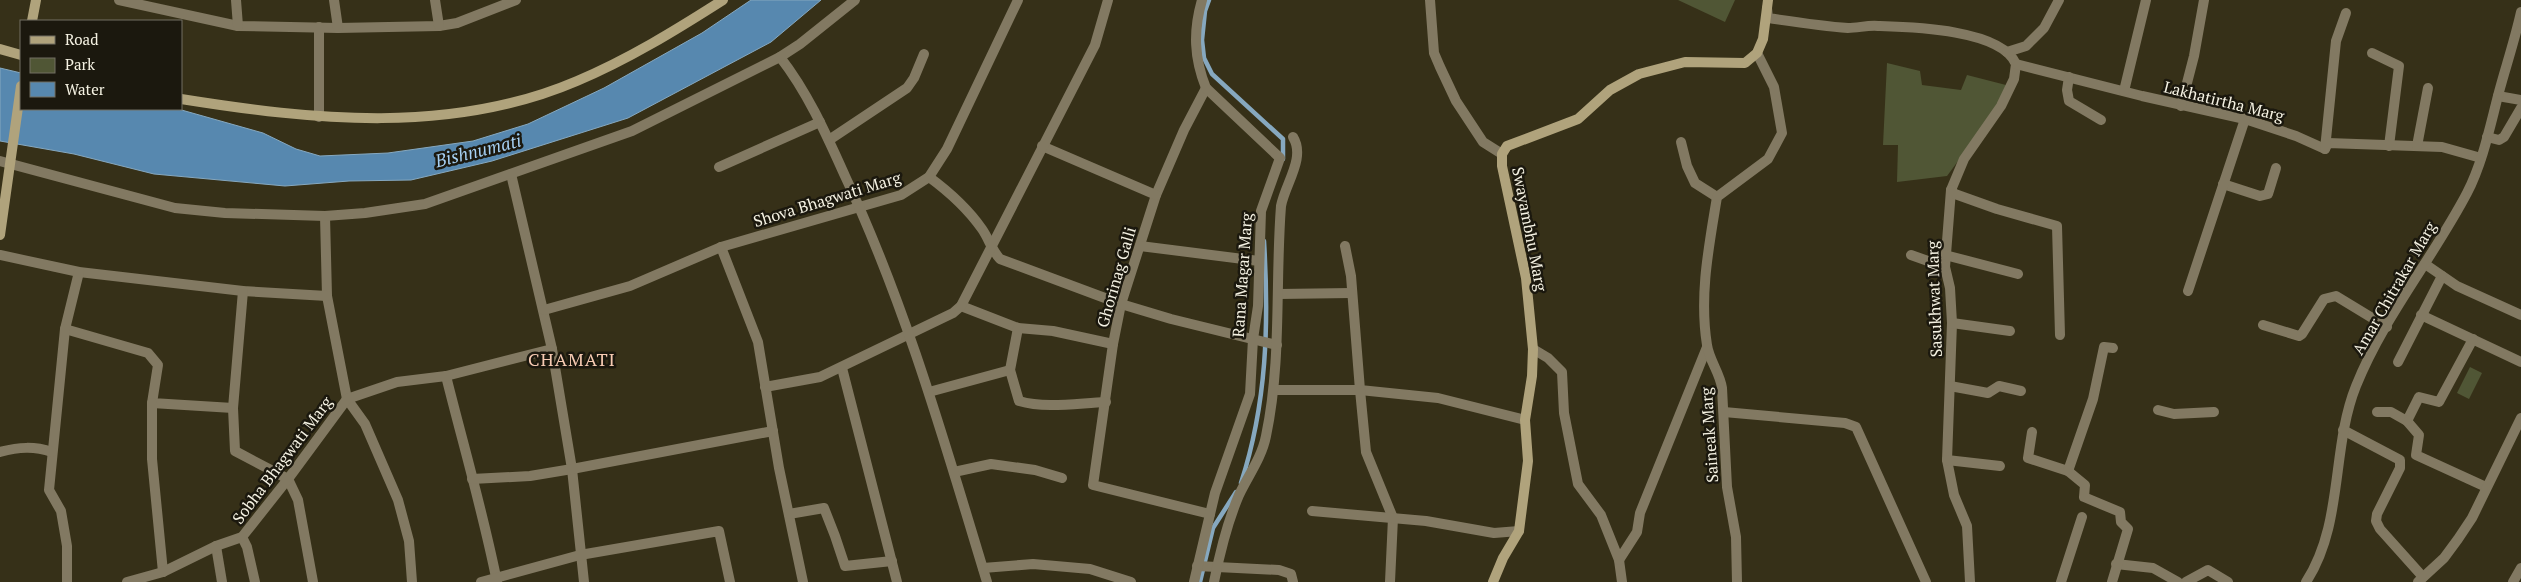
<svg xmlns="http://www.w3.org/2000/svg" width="2521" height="582" viewBox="0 0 2521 582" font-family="'PT Serif',serif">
<rect width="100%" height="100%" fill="#363018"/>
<!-- green -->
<g fill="#505635">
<polygon points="1678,0 1735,0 1725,22"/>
<polygon points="1887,63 1920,71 1922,85 1961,90 1967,75 2006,85 1992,115 1947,176 1897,182 1898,145 1883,145"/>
<polygon points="2470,367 2482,373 2469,399 2457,393"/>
</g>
<!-- water -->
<polygon fill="#5788af" stroke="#86a8bf" points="751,0 821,0 771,42 628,118 492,161 411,180 349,181 285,186 154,174 74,154 0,141 0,68 21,73 21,109 178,109 263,133 296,149 320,156 388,153 473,141 528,124 604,88 702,33"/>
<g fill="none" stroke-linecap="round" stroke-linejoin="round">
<!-- stream -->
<g stroke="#86a8bf" stroke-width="4.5">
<polyline points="1209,0 1205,11 1202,40 1204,58 1212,74 1283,139 1283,159"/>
<path d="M1241,483C1267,403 1269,324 1264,241"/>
<polyline points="1200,582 1213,528 1236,492"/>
</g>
<!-- minor -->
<g stroke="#827962" stroke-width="10">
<polyline points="119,0 238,26 338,28 439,26 457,23 516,0"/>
<polyline points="236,0 238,26"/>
<polyline points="334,0 338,28"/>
<polyline points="435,0 439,26"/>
<polyline points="1430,0 1434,53 1440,67 1456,101 1483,142 1502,154"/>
<path d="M1767,8L1768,18C1795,22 1821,26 1848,28C1858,28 1868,25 1878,26C1911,27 2001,29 2016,64L2014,79L2001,106L1964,159L1951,190L1945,267L1950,288L1952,323L1947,460L1954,495L1967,526L1970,582"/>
<polyline points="319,27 319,117"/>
<polyline points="2007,52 2026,46 2044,28 2059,0"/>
<polyline points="2372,53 2399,66 2389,146"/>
<polyline points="2016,64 2142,96 2245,119 2296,136 2325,149 2328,143 2442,147 2481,158"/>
<polyline points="2069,77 2067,90 2069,101 2101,120"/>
<polyline points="1206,88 1184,130 1156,195 1121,304 1113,344 1093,485 1210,514"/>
<polyline points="2124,91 2146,0"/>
<polyline points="2498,96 2521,100"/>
<polyline points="2181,106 2194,56 2204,0"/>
<polyline points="2487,137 2499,140 2504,137 2521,108"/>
<polyline points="829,140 907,88 914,78 924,54"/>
<polyline points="1681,142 1687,166 1695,183 1717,197"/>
<polyline points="1042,146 1156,195"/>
<polyline points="2417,146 2428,88"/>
<polyline points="2325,149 2336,41 2346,13"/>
<polyline points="719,167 820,122"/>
<polyline points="511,174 552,349 572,469 584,582"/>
<path d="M929,177C948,191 968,209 982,229C989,239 991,249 1000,259L1121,304L1171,319L1277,345"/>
<polyline points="2223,184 2260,196 2268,194 2276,168"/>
<polyline points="1951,190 1955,194 1997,209 2057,226 2060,335"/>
<polyline points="325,216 327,296 347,399 365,424 398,500 409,541 412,582"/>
<polyline points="1140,246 1259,261"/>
<polyline points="1345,246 1351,276 1360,390 1438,398 1525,420"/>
<polyline points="721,247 758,342 779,468 803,582"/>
<polyline points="0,255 79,272 243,291 327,296"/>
<polyline points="1911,255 1945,267"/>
<polyline points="1945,255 2018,274"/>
<polyline points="2425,264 2457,286 2521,315"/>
<polyline points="79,272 65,329 148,353 158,365 152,403 233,408"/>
<polyline points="243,291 233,408 235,451 288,479 298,500 313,582"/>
<polyline points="2188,291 2245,119"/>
<polyline points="1279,294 1351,293"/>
<polyline points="961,306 1018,328 1053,331 1113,344"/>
<polyline points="544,310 630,286 721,247 901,195 929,177 947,149 1018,0"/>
<polyline points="2421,315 2521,362"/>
<polyline points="1952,323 2010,331"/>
<polyline points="2263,325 2299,336 2302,334 2324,299 2336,296 2387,327"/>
<path d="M1018,328L1010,370L1019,401C1046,409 1078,403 1106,402"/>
<polyline points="65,329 49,490 61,511 67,546 67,582"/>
<polyline points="2473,339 2439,402 2419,397 2407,421 2419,435 2416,455 2486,487"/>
<polyline points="1533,349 1548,358 1562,372 1564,413 1578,484 1601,515 1619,560 1622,582"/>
<polyline points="2398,362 2442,276"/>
<polyline points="842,368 897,582"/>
<path d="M446,376C463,444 483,512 497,582"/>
<polyline points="1950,386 1988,393 1999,386 2021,391"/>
<polyline points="765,387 820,377 953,313 961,306 1095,45 1108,0"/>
<polyline points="1274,390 1360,390 1366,452 1393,518 1390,582"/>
<polyline points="929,392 1010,370"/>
<polyline points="152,403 152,459 163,572"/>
<polyline points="2158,410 2174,414 2214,412"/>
<polyline points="1724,412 1845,423 1856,427 1926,582"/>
<polyline points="2377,412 2391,412 2407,421"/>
<polyline points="2343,430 2400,460 2400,468 2377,514 2376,521 2380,529 2423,577"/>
<polyline points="2032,432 2028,458 2068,471"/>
<path d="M0,452C19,447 34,446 52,452"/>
<polyline points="1947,460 2000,466"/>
<polyline points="954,472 991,464 1035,470 1062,478"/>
<polyline points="472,479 530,476 572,469 773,431"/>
<polyline points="1312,511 1426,521 1494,533 1519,531"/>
<polyline points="789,514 824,508 835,536 845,566 892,561"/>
<polyline points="242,537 247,547 255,582"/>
<polyline points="216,546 222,582"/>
<polyline points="1619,560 1637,532 1640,513 1707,347"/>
<polyline points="2116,564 2153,568 2178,582"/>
<polyline points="1197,566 1279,570 1291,574 1293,582"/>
<polyline points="983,568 1033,564 1090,569 1131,582"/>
<polyline points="127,582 163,572 216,546 242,537 288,479 347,399 397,382 446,376 552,349"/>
<polyline points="481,582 580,555 719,531 730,582"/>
<path d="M1194,582L1215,493L1250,394L1253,339L1258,306L1261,211L1280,158L1206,88C1194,58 1193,31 1202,0"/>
<path d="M1214,582C1220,552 1227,523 1239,495C1248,476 1262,457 1266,436C1282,360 1275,283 1281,206C1285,184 1306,158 1293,137"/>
<path d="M1737,582L1736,537L1727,487L1722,388C1720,373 1709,360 1707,345C1699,295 1709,246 1717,197L1768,159L1782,133L1774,87L1757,53"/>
<polyline points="2061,582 2082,517"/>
<polyline points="2112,582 2128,529 2121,522 2120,512 2084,497 2085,485 2068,471 2093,399 2104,347 2113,348"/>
<polyline points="2186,582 2208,570 2228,582"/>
<path d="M2306,582C2344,524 2331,448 2356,386C2383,318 2433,258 2467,193C2483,162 2490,126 2499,92C2506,66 2515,39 2521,12"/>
<polyline points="2513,582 2521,568"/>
</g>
<!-- tertiary -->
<g stroke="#827962" stroke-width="10">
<path d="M780,57C808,93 826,134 845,176C906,306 945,444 987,582"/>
<polyline points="0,161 175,208 225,213 325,216 365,213 425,204 632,131 780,57 800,44 855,0"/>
<polyline points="2418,582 2444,558 2458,539 2472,518 2521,418"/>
</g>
<!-- secondary -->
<g stroke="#b0a37c" stroke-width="10">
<polyline points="32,21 36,0"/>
<polyline points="0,49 21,55"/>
<path d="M181,99C313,120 451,135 577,81C629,59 676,30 723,0"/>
<polyline points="0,235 21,86"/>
<polyline points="1493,582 1503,558 1519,531 1528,461 1525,420 1532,376 1533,349 1526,278 1502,166 1502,154 1507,146 1578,119 1610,90 1639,74 1685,62 1745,63 1757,53 1763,39 1768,0"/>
</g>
</g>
<g text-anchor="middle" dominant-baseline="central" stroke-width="5" stroke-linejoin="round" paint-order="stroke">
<!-- street labels -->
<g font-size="16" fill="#f5f2e3" stroke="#1b180e">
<text transform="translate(2224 101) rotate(14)">Lakhatirtha Marg</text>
<text transform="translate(827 199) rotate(-17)">Shova Bhagwati Marg</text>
<text transform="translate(1530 229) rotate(79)">Swayambhu Marg</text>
<text transform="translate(1242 275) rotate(-86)">Rana Magar Marg</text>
<text transform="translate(1116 277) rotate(-74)">Ghorinag Galli</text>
<text transform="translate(2394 288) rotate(-60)">Amar Chitrakar Marg</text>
<text transform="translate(1934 299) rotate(-92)">Sasukhwat Marg</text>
<text transform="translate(1709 435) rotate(-94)">Saineak Marg</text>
<text transform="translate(282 460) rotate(-53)">Sobha Bhagwati Marg</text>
</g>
<!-- water labels -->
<g font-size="18" font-style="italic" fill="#a6d0f3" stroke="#1b180e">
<text transform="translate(478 150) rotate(-14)">Bishnumati</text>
</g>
<!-- neighbourhood labels -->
<g font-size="18" letter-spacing="1" fill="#f6cab2" stroke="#1b180e">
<text x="572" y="359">CHAMATI</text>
</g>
</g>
<!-- legend -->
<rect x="20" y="20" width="162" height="90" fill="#1b180e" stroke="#726f63"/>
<rect x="30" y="36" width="25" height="8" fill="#b0a37c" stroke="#726f63"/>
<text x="65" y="45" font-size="15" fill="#f5f2e3">Road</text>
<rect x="30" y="58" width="25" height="15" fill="#505635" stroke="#726f63"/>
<text x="65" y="70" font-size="15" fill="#f5f2e3">Park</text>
<rect x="30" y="82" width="25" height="15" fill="#5788af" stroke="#726f63"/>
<text x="65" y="95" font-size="15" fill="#f5f2e3">Water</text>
</svg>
